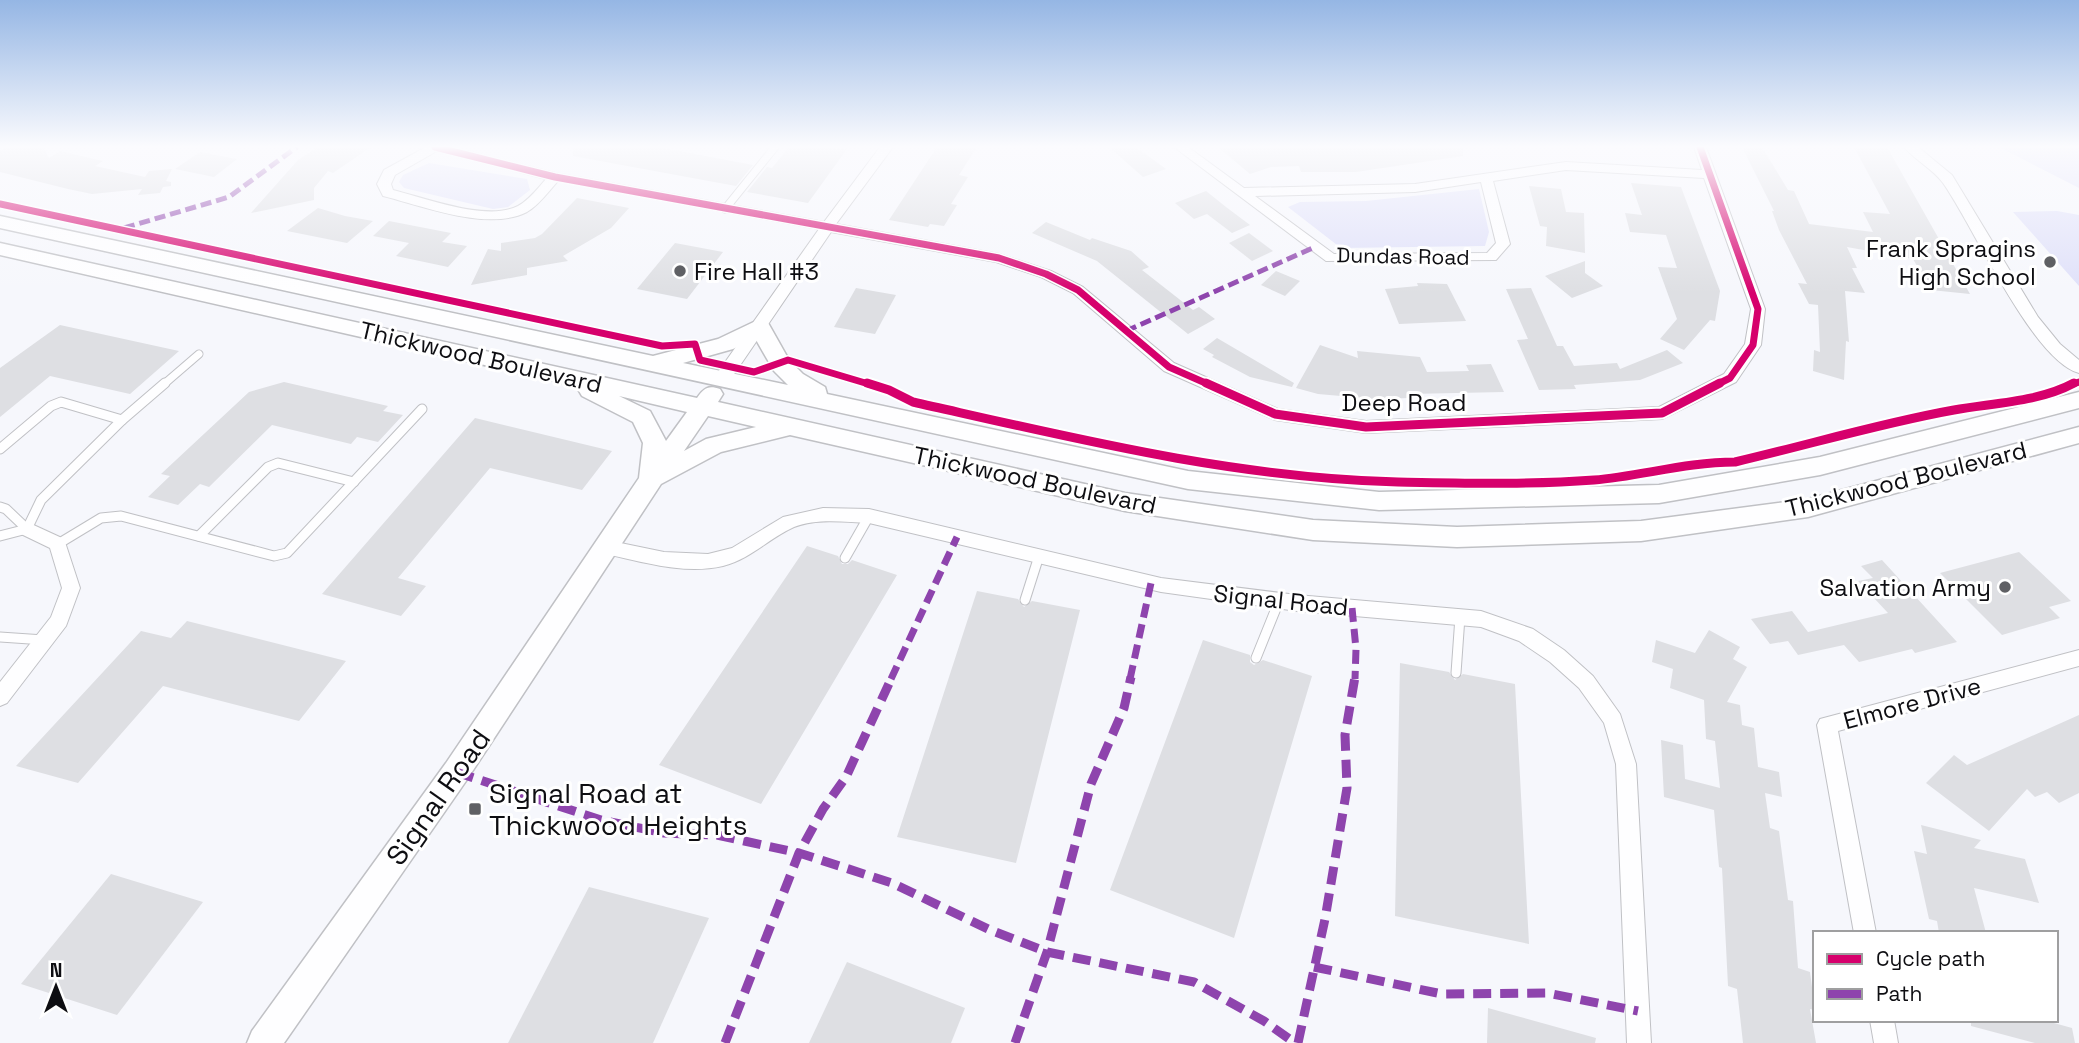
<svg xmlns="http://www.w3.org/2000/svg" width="2079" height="1043" viewBox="0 0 2079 1043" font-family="'Space Grotesk',sans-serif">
<rect width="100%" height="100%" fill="#f6f7fc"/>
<!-- green -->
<g fill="#dfe0f9">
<polygon points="1999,147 2079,147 2079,188"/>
<polygon points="429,163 527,179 530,190 508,207 493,209 404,188 399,182 403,175"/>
<polygon points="1479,189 1489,232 1485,246 1341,248 1288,207 1300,202 1366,201"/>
<polygon points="2057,211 2079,215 2079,286 2013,212"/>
</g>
<!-- building -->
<g fill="#dedfe3">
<polygon points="10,147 43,147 49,158 60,151 103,161 95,166 145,177 149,171 172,169 166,181 171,182 171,186 163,187 160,193 138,195 142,189 92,194 68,189 0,172 0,150"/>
<polygon points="318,147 371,147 333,173 328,171 314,188 314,200 251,213 298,160"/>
<polygon points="573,147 658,147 753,165 736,186 573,156"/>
<polygon points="789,147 847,149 808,203 747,192 767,167 772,168"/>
<polygon points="937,147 977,147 959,175 968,177 951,204 957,205 944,226 930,224 928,227 889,220"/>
<polygon points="1109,147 1136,147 1166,169 1143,177"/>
<polygon points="1218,147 1463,147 1463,156 1356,172 1301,172 1299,166 1271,167 1250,174"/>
<polygon points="1742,147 1762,147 1788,190 1794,191 1809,224 1873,232 1863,212 1890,214 1854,147 1887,147 1970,294 1931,290 1913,259 1847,247 1857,268 1852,268 1865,293 1845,291 1849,342 1846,341 1844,380 1813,371 1814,350 1820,352 1818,305 1809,304 1798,283 1807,284 1779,230 1772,211 1774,211"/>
<polygon points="200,152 237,159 214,177 175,169"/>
<polygon points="1631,183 1681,187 1720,291 1715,321 1710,320 1684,350 1660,339 1677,319 1658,267 1677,268 1666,235 1630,232 1625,213 1642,215"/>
<polygon points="1529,186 1561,189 1566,212 1584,213 1585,253 1546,246 1547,227 1540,226"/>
<polygon points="1206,191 1226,207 1250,225 1232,233 1207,214 1194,219 1175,203"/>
<polygon points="577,198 629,208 611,228 563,256 568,261 527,268 527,275 471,285 488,249 501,251 501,243 535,238 542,234"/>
<polygon points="318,208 345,216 373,221 347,243 287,231"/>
<polygon points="389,221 451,233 442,242 467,246 448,267 396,256 409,243 373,236"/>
<polygon points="1046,222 1090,240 1092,238 1131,251 1149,267 1142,270 1193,310 1199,307 1215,319 1188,334 1097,261 1032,233"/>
<polygon points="1249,233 1273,251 1252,261 1229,243"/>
<polygon points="675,243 723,252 687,299 637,289"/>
<polygon points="1585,261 1585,273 1603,286 1572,298 1545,276"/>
<polygon points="1276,271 1300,281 1285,296 1261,285"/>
<polygon points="1417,283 1447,284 1466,321 1399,324 1385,289 1418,286"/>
<polygon points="856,288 896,295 875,334 834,327"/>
<polygon points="1531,288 1557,346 1563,346 1574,366 1617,363 1620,369 1667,350 1683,363 1640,380 1574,385 1576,389 1539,390 1517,340 1528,339 1506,289"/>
<polygon points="60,325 179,351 130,394 50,376 0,417 0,368"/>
<polygon points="1217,338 1294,383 1292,387 1250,377 1212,357 1214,355 1203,349"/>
<polygon points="1320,345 1358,358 1357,351 1420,357 1427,372 1469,371 1466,365 1491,364 1504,392 1409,394 1410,398 1375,399 1318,394 1296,388"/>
<polygon points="284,382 388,406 383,411 403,415 378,442 357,437 351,444 272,425 209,487 200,484 178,505 148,497 170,476 161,474 249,392"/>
<polygon points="475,418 612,451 582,490 490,468 398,578 426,586 401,616 322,594"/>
<polygon points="807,546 838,556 842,564 848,564 852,560 897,575 761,804 659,765"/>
<polygon points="2019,552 2071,601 2049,607 2060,618 2002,635 1940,573"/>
<polygon points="1882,560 1957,642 1915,653 1912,649 1859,662 1844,645 1798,655 1788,641 1770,644 1751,619 1792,611 1808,632 1888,613 1858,581 1873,578 1861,566"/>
<polygon points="977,591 1018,599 1024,607 1032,601 1080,610 1016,863 897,837"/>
<polygon points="187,621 346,661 299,721 163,686 78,783 16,766 141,631 171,638"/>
<polygon points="1709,630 1740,647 1733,659 1747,667 1727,702 1740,705 1742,725 1754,728 1758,767 1779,772 1782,797 1765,793 1770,828 1779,831 1788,900 1793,901 1798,968 1810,972 1815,1010 1810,1009 1816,1043 1743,1043 1737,989 1728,986 1722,868 1719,867 1714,810 1664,797 1661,740 1683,745 1685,779 1720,788 1715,741 1706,739 1704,700 1670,688 1673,669 1652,662 1656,640 1695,653"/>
<polygon points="1203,640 1250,655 1250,662 1254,665 1263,660 1312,676 1234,938 1110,890"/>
<polygon points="1400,663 1449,672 1455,680 1463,674 1515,684 1529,944 1395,916"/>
<polygon points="2079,715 2079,793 2059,803 2047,792 2035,797 2027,789 1989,831 1926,783 1954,755 1967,765"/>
<polygon points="1921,825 1981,840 1974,848 2025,859 2039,903 1974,888 1986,933 1939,933 1937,921 1929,919 1914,851 1927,854"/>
<polygon points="111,874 203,902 117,1015 21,984"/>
<polygon points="589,887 709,918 653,1043 508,1043"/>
<polygon points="847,962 965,1008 951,1043 809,1043"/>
<polygon points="1488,1008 1596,1038 1595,1043 1487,1043"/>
<polygon points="1971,1020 2043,1020 2072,1028 2075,1043 2035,1043 1971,1026"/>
</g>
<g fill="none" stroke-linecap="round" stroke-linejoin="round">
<defs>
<g id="lane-far1">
<polyline points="725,209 775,147"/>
<polyline points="163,385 199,354"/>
</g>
<g id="lane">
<polyline points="0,449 51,406 61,402 122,420 165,383"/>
<polyline points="0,507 6,509 27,529"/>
<polyline points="0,536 27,529 41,500 122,420"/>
<polyline points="199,536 268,467 278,463 354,482"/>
<polyline points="58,544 101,518 121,516 274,556 287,553 422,409"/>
<polyline points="845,558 869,516"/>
<polyline points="1025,600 1039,556"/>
<polyline points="0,637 44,640"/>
<polyline points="1256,658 1279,601"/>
<polyline points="1456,673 1460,617"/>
</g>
<g id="street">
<path d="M426,147H451L555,173L824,222L880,147H893L836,224L999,254L1051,271L1083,287L1174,363L1278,409L1366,421L1659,407L1724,374L1745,344L1751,309L1704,178L1566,170L1493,181L1510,244L1496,260L1326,261L1174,147H1188L1244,188L1415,184L1566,162L1702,170L1694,147H1706L1765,309L1761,345L1736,382L1662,419L1366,433L1275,420L1164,371L1073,293L1041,277L996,262L831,232L728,383H716L714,379L716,375L819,229L558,181C548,192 539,205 527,212C488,232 423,206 383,196L377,184L384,170ZM437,151L546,179C538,188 529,200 518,206C487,222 426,198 393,190L391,184L395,175ZM1481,182L1496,243L1487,253L1334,254L1255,196L1415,192Z"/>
<path d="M1904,147H1918L1952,175L2038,317L2060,344L2079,360V373C2032,360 1973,225 1943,183C1933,169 1915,160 1904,147Z"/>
<path d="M823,508L869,509L1161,578L1297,595L1481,611L1533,629L1564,650L1593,676L1620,714L1636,764L1651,1043H1627L1616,764L1604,723L1579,688L1550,662L1519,641L1481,627L1297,611L1161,592L869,523C845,522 816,518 794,527C769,538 751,559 723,566C684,575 644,562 606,554L600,552L597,547L600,542L606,540L664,552L708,554L732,548L783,517Z"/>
<polygon points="27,522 64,539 80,588 66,626 7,703 0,706 0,682 51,617 62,588 50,548 21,534 18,529 21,524"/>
<polygon points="2079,650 2079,666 1838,731 1876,933 1854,933 1817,725 1820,719"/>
<polygon points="1870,1020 1894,1020 1898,1043 1874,1043"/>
</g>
<g id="secondary">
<path d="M0,216L653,356L718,339L760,319L767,321L789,360L803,374L825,387L827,394L1188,471L1379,492L1659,485L1820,457L2079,392V408L1820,475L1659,503L1379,510L1188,489L0,228ZM755,338L774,371L788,385L683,363L733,349Z"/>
<path d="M0,243L697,398C704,388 708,385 720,389L723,394L718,402L1125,493L1313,520L1457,527L1641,521L1808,499L2079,427V443L1808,517L1641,541L1457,547L1313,540L1125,511L790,435L721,452L661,484L466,781L284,1043H247L252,1031L446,763L639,478L643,443L633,422L582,396L579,391L581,387L0,255ZM619,396L687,412L666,441L650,411ZM708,416L756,427L706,439L684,451Z"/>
</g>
</defs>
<!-- lane-far1 casing -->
<use href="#lane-far1" stroke="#c0c1c5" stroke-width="9"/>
<!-- lane casing -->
<use href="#lane" stroke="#c0c1c5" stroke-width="11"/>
<!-- street casing -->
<use href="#street" stroke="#c0c1c5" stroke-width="2"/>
<!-- secondary casing -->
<use href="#secondary" stroke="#c0c1c5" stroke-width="3"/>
<!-- lane-far1 -->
<use href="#lane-far1" stroke="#fefeff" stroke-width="7"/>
<!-- lane -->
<use href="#lane" stroke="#fefeff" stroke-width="9"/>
<!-- street -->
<use href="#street" fill="#fefeff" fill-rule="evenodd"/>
<!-- secondary -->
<use href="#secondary" fill="#fefeff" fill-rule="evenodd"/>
<!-- quiet-far2 -->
<g stroke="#8e44ad" stroke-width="5" stroke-dasharray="11 5" stroke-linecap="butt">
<polyline points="124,228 229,197 297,147"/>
<polyline points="1126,331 1315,247"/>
</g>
<!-- quiet-far1 -->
<g stroke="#8e44ad" stroke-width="7" stroke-dasharray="14 7" stroke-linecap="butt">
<polyline points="1352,608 1356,649 1355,679"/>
<polyline points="891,679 957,537"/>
<polyline points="1130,679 1151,583"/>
</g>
<!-- quiet -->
<g stroke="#8e44ad" stroke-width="9" stroke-dasharray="18 9" stroke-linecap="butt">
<polyline points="456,772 601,820 664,833 717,835 799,853 892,883 988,929 1047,952 1194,982 1264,1021 1295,1043"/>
<polyline points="1314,967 1442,994 1547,993 1638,1011"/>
<polyline points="725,1043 799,853 823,809 846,777 892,677"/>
<polyline points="1015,1043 1047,952 1091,784 1124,708 1131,677"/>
<polyline points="1298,1043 1325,919 1347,788 1345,735 1355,677"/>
</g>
<defs>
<g id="cycleway-far1">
<polyline points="435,147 555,177 999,258 1046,274 1078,290 1169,367 1210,385"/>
<polyline points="1700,147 1758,309 1753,345 1730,378 1716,385"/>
<polyline points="0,204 662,346 695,344 700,360 754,372 788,360 872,385"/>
<polyline points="2070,385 2079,382"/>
</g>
<g id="cycleway">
<path d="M867,383L889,390L913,402C1073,438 1233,478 1398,482C1462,483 1529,485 1594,480C1641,476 1687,462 1735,462C1808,445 1881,423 1954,410C1993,403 2039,402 2074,383"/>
<polyline points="1206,383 1275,414 1366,427 1662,413 1720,383"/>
</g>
</defs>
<!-- cycleway-far1 casing -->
<use href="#cycleway-far1" stroke="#fff" stroke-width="10"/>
<!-- cycleway casing -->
<use href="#cycleway" stroke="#fff" stroke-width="13"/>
<!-- cycleway-far1 -->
<use href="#cycleway-far1" stroke="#d6006c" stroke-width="7"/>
<!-- cycleway -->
<use href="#cycleway" stroke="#d6006c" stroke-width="9"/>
</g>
<!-- sky -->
<linearGradient id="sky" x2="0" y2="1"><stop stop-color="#95b6e4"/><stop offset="0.5" stop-color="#fbfbfe"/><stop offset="1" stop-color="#fbfbfe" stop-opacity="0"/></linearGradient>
<rect width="2079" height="293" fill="url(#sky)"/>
<!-- markers -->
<g fill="#5f6064" stroke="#fff" stroke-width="2.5">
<circle cx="2050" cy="262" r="7"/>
<circle cx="680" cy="271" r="7"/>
<circle cx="2005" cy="587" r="7"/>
<rect x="468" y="802" width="14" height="14" rx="3.5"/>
</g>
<g text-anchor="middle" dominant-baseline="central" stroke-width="6" stroke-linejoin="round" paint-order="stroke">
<!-- far-street labels -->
<g font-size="21" fill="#0e0e12" stroke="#fff">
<text transform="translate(1403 256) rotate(1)">Dundas Road</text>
</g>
<!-- poi labels -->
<g font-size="24" fill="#0e0e12" stroke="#fff" text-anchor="end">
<text x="2036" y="248">Frank Spragins<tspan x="2036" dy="28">High School</tspan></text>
<text x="694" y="271" text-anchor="start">Fire Hall #3</text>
<text x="1991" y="587">Salvation Army</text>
</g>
<!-- street labels -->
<g font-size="24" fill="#0e0e12" stroke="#fff">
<text transform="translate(481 357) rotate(13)">Thickwood Boulevard</text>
<text x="1404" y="402">Deep Road</text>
<text transform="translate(1906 479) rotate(-14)">Thickwood Boulevard</text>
<text transform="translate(1035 480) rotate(12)">Thickwood Boulevard</text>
<text transform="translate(1281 600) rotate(6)">Signal Road</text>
<text transform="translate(1912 703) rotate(-15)">Elmore Drive</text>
</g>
<!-- near-poi labels -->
<g font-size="28" fill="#0e0e12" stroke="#fff" text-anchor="start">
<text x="489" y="793">Signal Road at<tspan x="489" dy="32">Thickwood Heights</tspan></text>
</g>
<!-- near-street labels -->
<g font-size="28" fill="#0e0e12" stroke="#fff">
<text transform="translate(438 797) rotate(-55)">Signal Road</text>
</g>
</g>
<!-- legend -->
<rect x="1813" y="931" width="245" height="91" fill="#ffffff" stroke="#9f9fa0" stroke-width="2"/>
<rect x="1827" y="954" width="35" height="10" fill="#d6006c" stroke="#9f9fa0" stroke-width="2"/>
<text x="1876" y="966" font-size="21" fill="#0e0e12">Cycle path</text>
<rect x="1827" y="989" width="35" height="10" fill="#8e44ad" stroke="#9f9fa0" stroke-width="2"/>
<text x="1876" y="1001" font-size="21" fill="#0e0e12">Path</text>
<!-- north arrow -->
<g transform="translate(56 987)" stroke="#ffffff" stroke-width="5" paint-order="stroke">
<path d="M0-5L12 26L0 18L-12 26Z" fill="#0e0e12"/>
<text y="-10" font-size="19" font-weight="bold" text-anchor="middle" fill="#0e0e12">N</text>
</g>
</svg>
